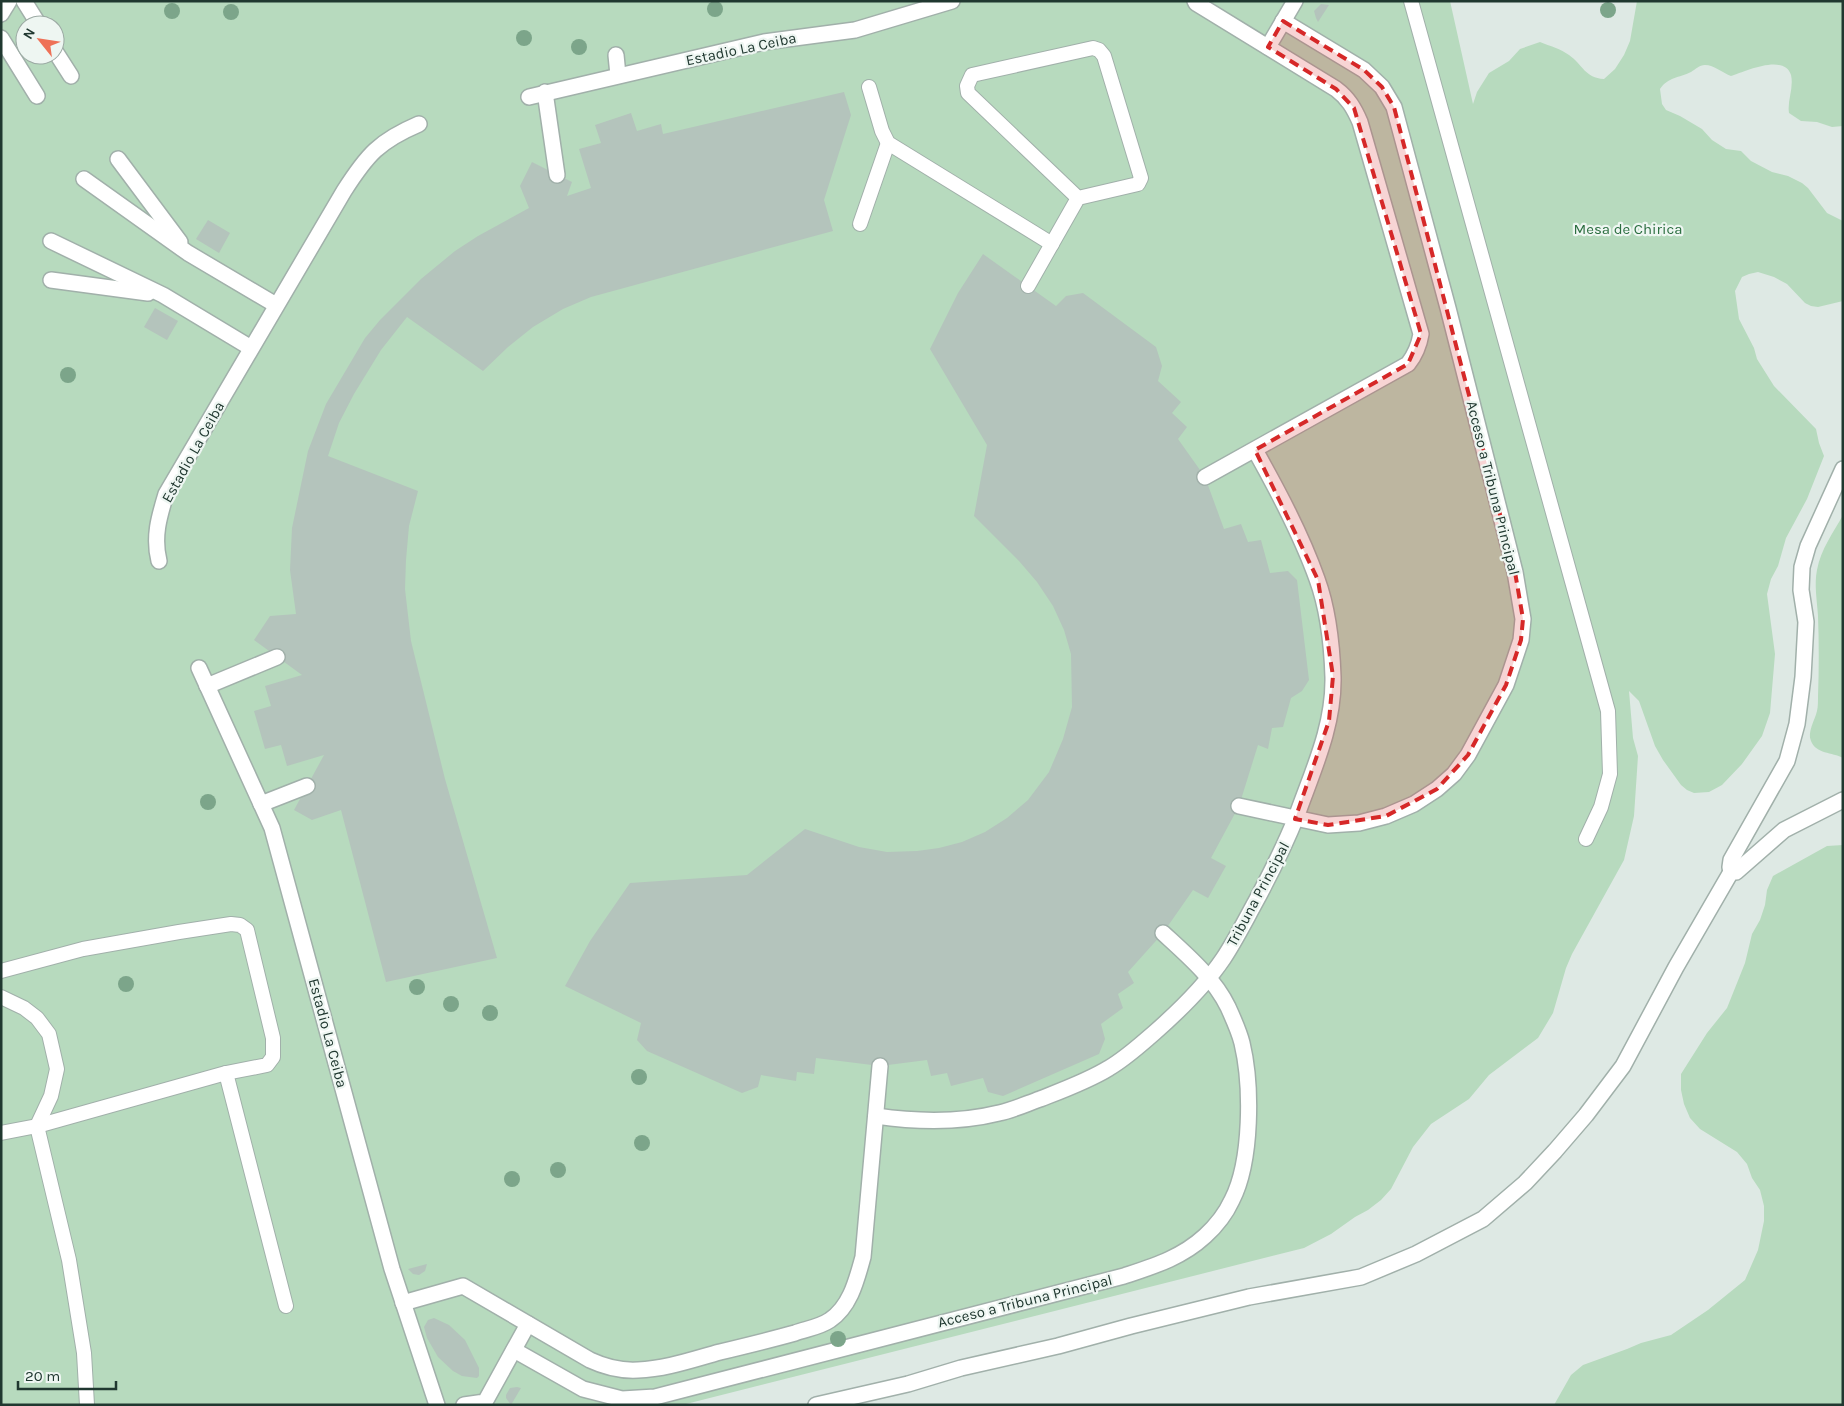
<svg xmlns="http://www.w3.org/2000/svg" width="1844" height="1406" viewBox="0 0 1844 1406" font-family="Karla,sans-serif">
<rect width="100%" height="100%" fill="#dee9e4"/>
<!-- green -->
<g fill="#b7dabe" fill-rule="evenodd">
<path d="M1,1H1450L1473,104L1477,92L1489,73L1509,61L1520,49L1540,42C1550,46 1561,49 1569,55C1583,65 1585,78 1604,79L1615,69L1624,55L1630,41L1637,1H1843V126L1832,127L1817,122L1801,121L1789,113C1787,101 1794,88 1791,75C1784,53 1744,72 1731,76C1723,73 1714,65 1705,65C1699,65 1696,69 1691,72C1679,78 1668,77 1660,89L1662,104L1666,110L1680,116L1702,129L1712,140L1726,149L1741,151L1751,161L1772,172L1788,176L1802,183L1808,188L1827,213L1843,221V301L1818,307L1811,306L1805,303L1787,284L1774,277L1758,272L1749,274L1742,277L1735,291L1739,319L1754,348L1757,359L1774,386L1816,429L1819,443L1824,456L1807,499L1786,538L1778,566L1771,579L1767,594L1775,654L1770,713L1762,736L1742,764L1722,785L1709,792L1694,793L1687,790L1681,785L1663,760L1655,746L1639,701L1629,691L1633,738L1638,756L1634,816L1624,860L1572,954L1566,968L1553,1013L1538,1038L1489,1075L1469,1099L1431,1124L1413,1147L1391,1189L1381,1200L1368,1210L1355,1217L1331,1234L1304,1248L682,1405H1ZM25,25H55V55H25Z"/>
<path d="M1843,515V758C1832,752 1816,754 1811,741C1807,732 1815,720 1817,711C1818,707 1818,701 1818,696C1819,670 1819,642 1818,616C1817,601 1814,584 1817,570C1821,549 1833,533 1843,515Z"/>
<polygon points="1843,845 1843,1405 1554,1405 1571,1375 1583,1365 1627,1349 1641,1343 1671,1335 1708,1310 1745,1280 1758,1250 1764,1221 1764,1206 1760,1190 1752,1178 1747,1164 1737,1152 1700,1129 1690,1118 1684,1104 1681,1090 1681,1074 1707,1033 1727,1008 1745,963 1752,934 1760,920 1765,905 1767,890 1773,876 1827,846"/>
</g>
<!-- building -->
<g fill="#b4c4bc">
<polygon points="1321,4 1329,5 1318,22 1316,18 1314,11"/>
<polygon points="844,92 851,115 824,200 833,231 591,297 563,309 533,327 508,347 483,371 407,317 381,350 354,394 339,423 328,456 418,491 409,526 406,560 405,589 411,641 445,779 497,958 386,982 341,810 312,820 294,810 324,755 287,766 281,745 265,749 254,711 271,706 265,686 302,675 254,640 270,616 296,614 290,570 292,528 308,451 326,404 365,338 380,320 421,279 455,251 478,236 529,208 520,186 532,162 572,182 567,196 591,188 579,149 601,143 595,125 631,113 637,131 661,124 663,134"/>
<polygon points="208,220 230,233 219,253 196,239"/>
<polygon points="983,254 1056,306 1066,296 1083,293 1156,347 1162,366 1158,381 1181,402 1172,413 1187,427 1178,439 1205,477 1224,529 1241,524 1248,542 1261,540 1270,573 1288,571 1297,580 1309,680 1302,691 1291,698 1283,727 1272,728 1268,749 1258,745 1239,806 1211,858 1226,866 1208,898 1193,890 1163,933 1128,972 1134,983 1118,994 1123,1008 1101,1024 1105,1039 1099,1054 1003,1096 988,1092 983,1078 951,1086 947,1073 931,1076 927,1060 880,1066 816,1058 814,1074 797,1072 796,1081 761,1075 758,1087 742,1093 647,1051 637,1040 641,1023 565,986 590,941 630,883 747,875 805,829 859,847 887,852 917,851 939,848 962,842 985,832 1007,818 1028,800 1049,772 1063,739 1072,707 1071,654 1064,630 1053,606 1037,582 1019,561 974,516 987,445 930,349 958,293"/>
<polygon points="155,308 178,321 167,340 144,327"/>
<polygon points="427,1264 425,1271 419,1275 413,1274 408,1269"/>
<polygon points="434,1318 449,1325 465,1340 479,1368 479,1376 477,1378 462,1376 453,1371 438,1357 427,1338 424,1327 428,1320"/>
<polygon points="517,1387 521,1388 511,1405 506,1398 506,1395 510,1388"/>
</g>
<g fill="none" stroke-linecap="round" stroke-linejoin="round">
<defs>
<g id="lane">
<polyline points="1411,1 1608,711 1610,774 1601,807 1586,839"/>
<polyline points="869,87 882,131 888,143 1052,244"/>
<polyline points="860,224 888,143"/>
<polyline points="1028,286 1078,198 1138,184 1141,178 1104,56 1099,50 1093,48 972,75 967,86 968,93 1078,198"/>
<polyline points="1,971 83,949 179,932 231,924 240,925 247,930 273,1038 273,1057 267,1065 226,1073 37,1126 1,1133"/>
<polyline points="1,997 24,1008 37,1018 49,1034 57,1069 51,1096 37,1126 69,1260 84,1353 87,1405"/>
<polyline points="226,1073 286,1306"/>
</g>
<g id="street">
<polyline points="24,1 39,25"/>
<path d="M1195,1L1196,3L1336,89C1348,98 1354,108 1360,122L1421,334C1419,346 1415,355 1408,364L1205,477"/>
<polyline points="1,14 9,1"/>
<polyline points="1,38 37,96"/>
<polyline points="1268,47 1295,1"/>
<polyline points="55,51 71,76"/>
<polyline points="616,55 618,75"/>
<polyline points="545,92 557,175"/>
<polyline points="529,97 764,42 855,30 952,1"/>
<polyline points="118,159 180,242"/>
<polyline points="84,179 188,253 276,305"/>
<polyline points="51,241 163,295 251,348"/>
<polyline points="51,280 148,293"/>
<path d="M159,561C153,537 159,517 166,494L344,191C367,155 379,141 419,124"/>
<polyline points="199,668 272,828 392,1269 437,1405"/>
<polyline points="207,686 277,657"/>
<polyline points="261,804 307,786"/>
<polyline points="1239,806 1328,825 1359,823 1386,816 1414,804 1437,789 1454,774 1468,755 1506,685 1521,640 1523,619 1515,572 1448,308 1394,107 1382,87 1364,70 1283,21"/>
<polyline points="1731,872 1730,867 1731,860 1787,761 1797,724 1803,677 1806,622 1801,590 1802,567 1808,546 1843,469"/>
<path d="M876,1116C917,1122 959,1123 999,1113C1013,1110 1026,1104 1040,1099C1063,1090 1088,1081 1109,1068C1126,1058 1140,1045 1154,1033C1179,1011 1204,987 1223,959C1235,941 1245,921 1256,901C1271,873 1285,845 1297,815C1313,770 1334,726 1333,677C1332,646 1328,609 1317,579C1301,534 1278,491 1255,450"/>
<path d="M403,1303L463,1286L590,1360C605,1367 621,1371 638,1370C666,1369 694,1359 720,1352C745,1346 770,1340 795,1333C806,1329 820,1327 830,1320C851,1306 857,1278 863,1257L880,1066"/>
<path d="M514,1350L583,1389L622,1399L655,1397L1124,1276C1154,1266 1181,1258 1205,1236C1216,1226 1226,1213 1232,1200C1252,1161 1252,1085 1242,1043C1239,1031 1233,1018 1228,1007C1214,978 1187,955 1163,933"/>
<polyline points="464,1405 485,1402 528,1324"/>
<polyline points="816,1405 908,1384 961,1368 1058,1346 1131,1326 1249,1297 1361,1277 1416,1254 1483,1219 1525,1183 1555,1151 1586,1115 1623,1066 1676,967 1731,872 1736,872 1784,830 1843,800"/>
</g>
</defs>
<!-- lane casing -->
<use href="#lane" stroke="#a1b0aa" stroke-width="16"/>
<!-- street casing -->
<use href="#street" stroke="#a1b0aa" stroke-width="18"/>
<!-- lane -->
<use href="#lane" stroke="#fff" stroke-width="14"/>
<!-- street -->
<use href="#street" stroke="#fff" stroke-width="15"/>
</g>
<!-- trees -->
<g fill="#7ca58a">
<circle cx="715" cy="9" r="8"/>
<circle cx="1608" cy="10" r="8"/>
<circle cx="172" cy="11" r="8"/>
<circle cx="231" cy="12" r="8"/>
<circle cx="524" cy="38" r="8"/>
<circle cx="579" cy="47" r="8"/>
<circle cx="68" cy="375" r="8"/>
<circle cx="208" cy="802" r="8"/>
<circle cx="126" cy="984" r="8"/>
<circle cx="417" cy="987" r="8"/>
<circle cx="451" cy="1004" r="8"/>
<circle cx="490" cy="1013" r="8"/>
<circle cx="639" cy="1077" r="8"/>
<circle cx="642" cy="1143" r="8"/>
<circle cx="558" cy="1170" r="8"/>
<circle cx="512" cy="1179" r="8"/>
<circle cx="838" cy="1339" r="8"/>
</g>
<!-- marked area -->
<path fill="#d62828" fill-opacity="0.2" stroke="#d62828" stroke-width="4" stroke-dasharray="10 6" stroke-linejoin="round" d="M1283,21L1364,70L1382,87L1394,107L1515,572L1523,619L1521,640L1506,685L1468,755L1437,789L1386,816L1328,825L1295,819L1329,721L1333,676L1318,580L1255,450L1408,364L1421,334L1354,108L1336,89L1268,47Z"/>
<g text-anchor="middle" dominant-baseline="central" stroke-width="4.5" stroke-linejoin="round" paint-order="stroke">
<!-- street labels -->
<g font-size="15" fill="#203830" stroke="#eef6f2">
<text transform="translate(741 49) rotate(-12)">Estadio La Ceiba</text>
<text transform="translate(193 452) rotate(-61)">Estadio La Ceiba</text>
<text transform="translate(1493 488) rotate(76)">Acceso a Tribuna Principal</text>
<text transform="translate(1258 894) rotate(-62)">Tribuna Principal</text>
<text transform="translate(328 1033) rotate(75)">Estadio La Ceiba</text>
<text transform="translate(1025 1301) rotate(-14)">Acceso a Tribuna Principal</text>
</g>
<!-- park labels -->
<g font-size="15" fill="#2b6e40" stroke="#eef6f2">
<text x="1628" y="229">Mesa de Chirica</text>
</g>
</g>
<!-- border -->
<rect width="1844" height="1406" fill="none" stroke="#203830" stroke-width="5"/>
<!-- north arrow -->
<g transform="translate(40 40) rotate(300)"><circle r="24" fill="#eef6f2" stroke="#9caaa4"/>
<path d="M0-4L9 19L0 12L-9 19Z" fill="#ee7157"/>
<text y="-8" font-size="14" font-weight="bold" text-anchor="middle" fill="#203830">N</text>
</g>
<!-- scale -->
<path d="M18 1381v8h98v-8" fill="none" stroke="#203830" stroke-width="2.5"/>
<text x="25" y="1381" font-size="15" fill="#203830" stroke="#eef6f2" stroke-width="4" paint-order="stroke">20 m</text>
</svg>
